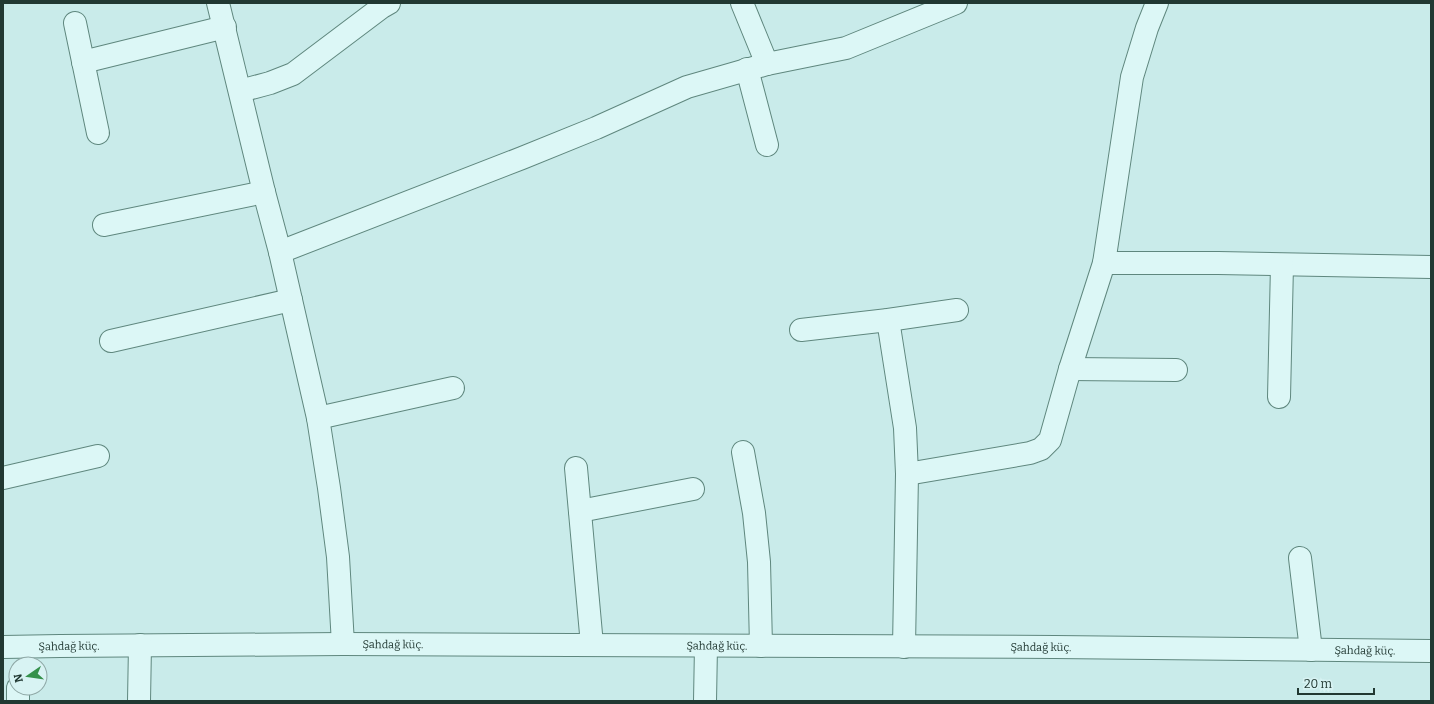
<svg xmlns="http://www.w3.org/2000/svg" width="1434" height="704" viewBox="0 0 1434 704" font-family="Bitter,serif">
<rect width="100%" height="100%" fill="#c9ebea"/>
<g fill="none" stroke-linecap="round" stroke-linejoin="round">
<defs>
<g id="minor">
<polyline points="218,3 264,192 280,252 318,418 329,488 338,557 343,644"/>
<polyline points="742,3 767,64"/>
<polyline points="75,23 98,133"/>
<polyline points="83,62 225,27"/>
<polyline points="747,69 767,145"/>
<polyline points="240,91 270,83 293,74 382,7 389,3"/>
<polyline points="104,225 264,192"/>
<polyline points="280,252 522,158 596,128 687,87 767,64 846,48 956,3"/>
<polyline points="1104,263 1218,263 1431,267"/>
<polyline points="888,320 905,428 907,474 904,647"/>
<polyline points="801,330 888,320 957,310"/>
<polyline points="111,341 291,300"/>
<polyline points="1070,369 1176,370"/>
<polyline points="1279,397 1282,265"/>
<polyline points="318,418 453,388"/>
<polyline points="743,452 754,513 759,562 761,646"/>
<polyline points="576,468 592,645"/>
<polyline points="907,474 1030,453 1041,449 1050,440 1070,369 1104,263 1132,77 1147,28 1157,3"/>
<polyline points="3,478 98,456"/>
<polyline points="580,511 693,489"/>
<polyline points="1300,558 1311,650"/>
<path id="s1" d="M3,647L60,646L343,644L1055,647L1431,651"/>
<polyline points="18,688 18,701"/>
<polyline points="139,701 140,645"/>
<polyline points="705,701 706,646"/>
</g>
</defs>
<!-- minor casing -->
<use href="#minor" stroke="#5f877e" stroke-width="24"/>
<!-- minor -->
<use href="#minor" stroke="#dcf7f6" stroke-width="22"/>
</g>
<g text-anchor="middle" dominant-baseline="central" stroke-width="4" stroke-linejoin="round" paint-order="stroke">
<!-- street labels -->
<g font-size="11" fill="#213832" stroke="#d8f3f3">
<text stroke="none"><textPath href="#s1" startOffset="390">Şahdağ küç.</textPath></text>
<text stroke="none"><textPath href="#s1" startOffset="66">Şahdağ küç.</textPath></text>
<text stroke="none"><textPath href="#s1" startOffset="714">Şahdağ küç.</textPath></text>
<text stroke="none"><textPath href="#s1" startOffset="1038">Şahdağ küç.</textPath></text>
<text stroke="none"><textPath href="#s1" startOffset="1362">Şahdağ küç.</textPath></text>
</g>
</g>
<!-- border -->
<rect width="1434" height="704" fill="none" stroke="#213832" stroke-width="8"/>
<!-- north arrow -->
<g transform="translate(28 676) rotate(257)"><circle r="19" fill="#d8f3f3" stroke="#8fa8a6"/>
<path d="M0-3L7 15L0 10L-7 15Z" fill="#34914b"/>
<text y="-6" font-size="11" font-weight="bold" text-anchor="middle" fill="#213832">N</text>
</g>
<!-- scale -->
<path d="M1298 688v6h76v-6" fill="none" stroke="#213832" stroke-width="2"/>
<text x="1304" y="688" font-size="12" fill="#213832" stroke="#d8f3f3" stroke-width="3" paint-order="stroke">20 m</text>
</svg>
